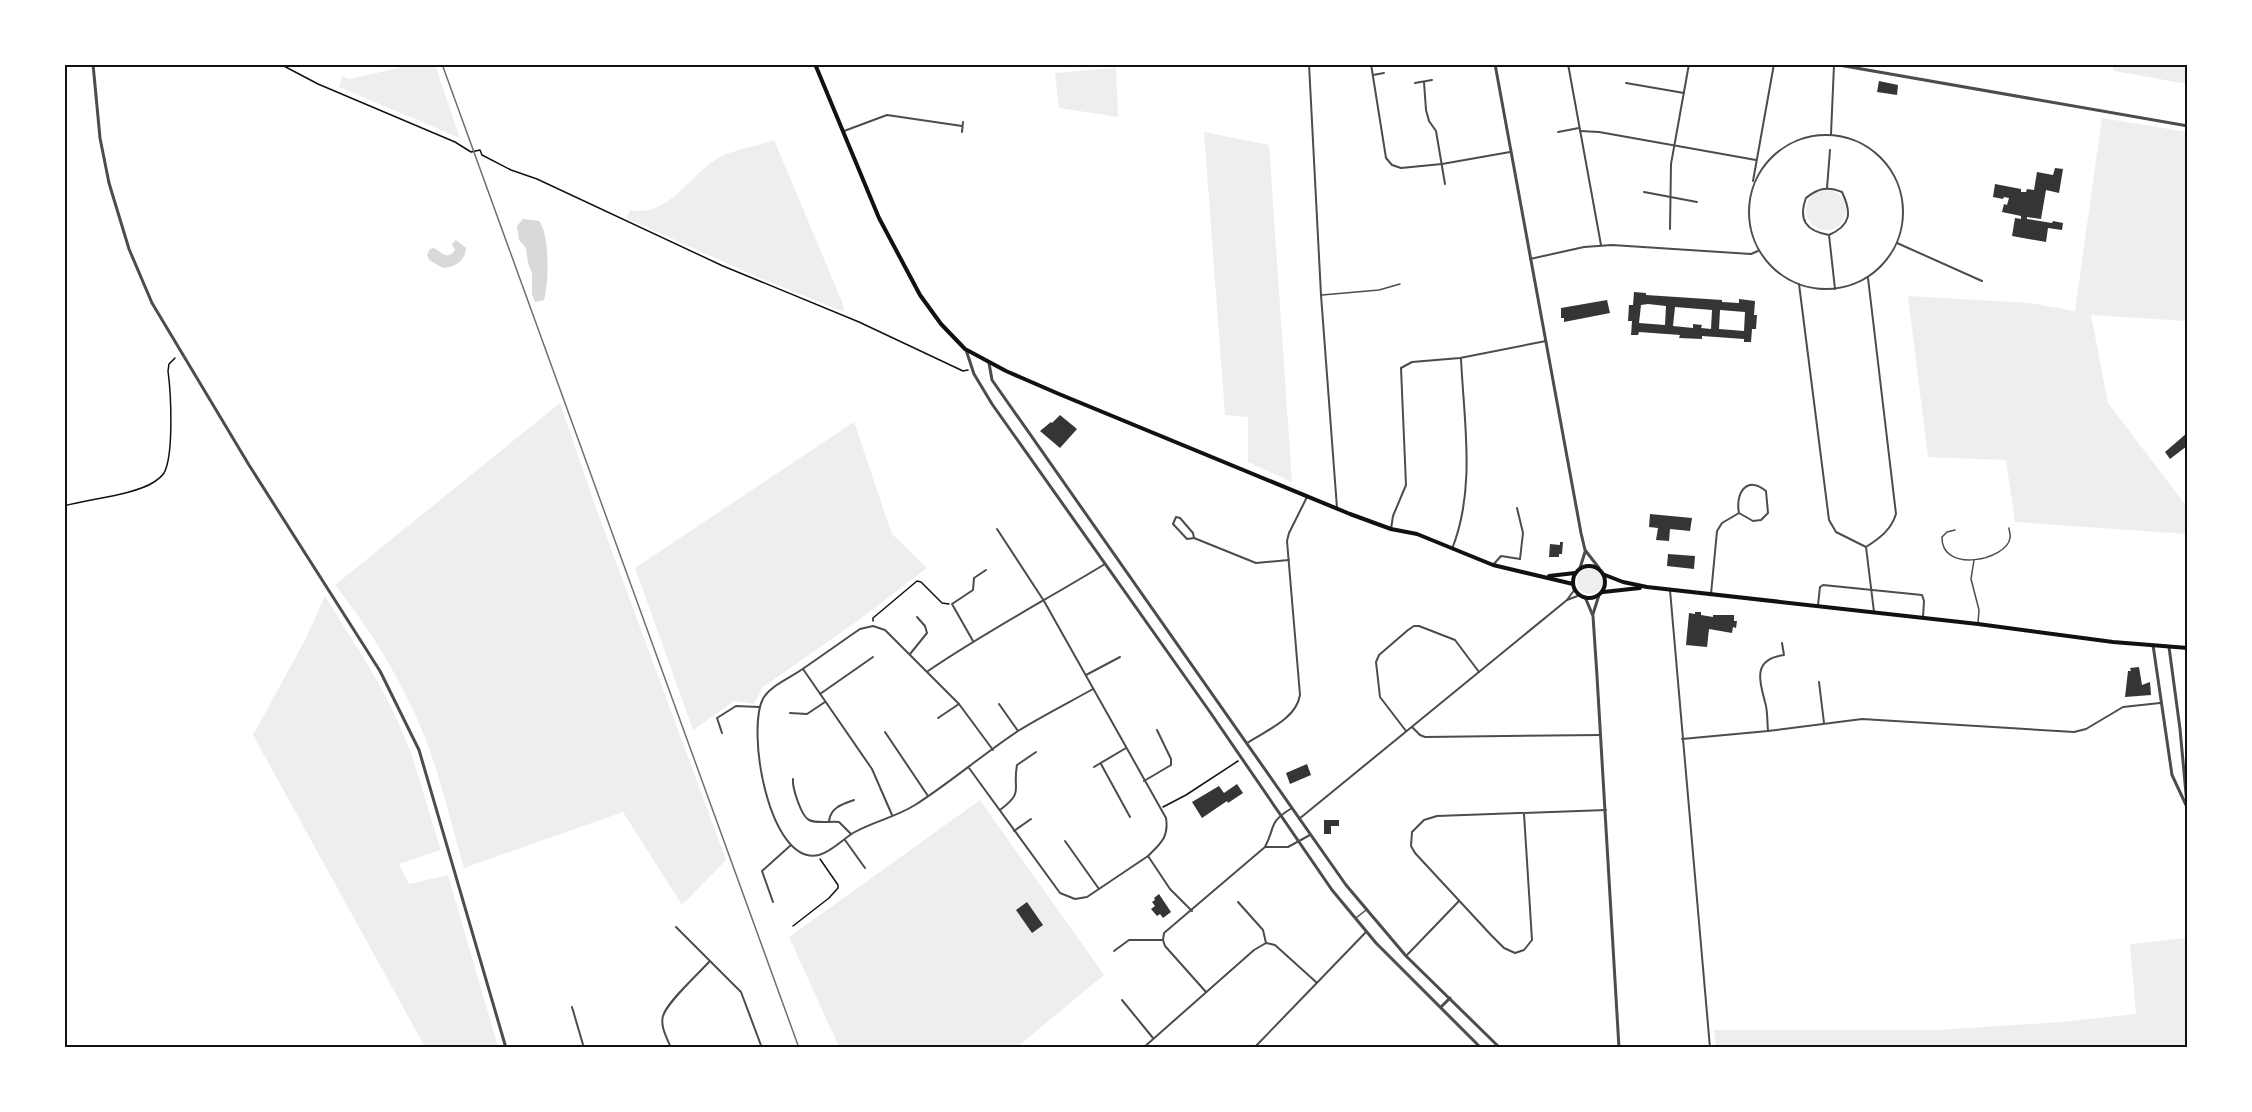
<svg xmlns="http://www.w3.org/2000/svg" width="2252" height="1112" viewBox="0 0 2252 1112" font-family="Mulish,sans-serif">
<rect width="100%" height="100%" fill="#fff"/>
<!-- green -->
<g fill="#eee">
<polygon points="417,64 435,65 460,138 339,87 342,76 349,79"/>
<polygon points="2112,65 2187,65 2187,84 2114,71"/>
<polygon points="1116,68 1118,117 1059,108 1055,73"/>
<polygon points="2102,118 2187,132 2187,321 2091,315 2108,403 2187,507 2187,534 2015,522 2006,460 1928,457 1908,296 2030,303 2075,311"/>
<polygon points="1204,132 1269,145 1292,482 1248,462 1248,417 1225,415"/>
<path d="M774,140L843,304L844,312L753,275L626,218L630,210C670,218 689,174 720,157C736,149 757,146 774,140Z"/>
<circle cx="1826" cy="210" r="20"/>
<path d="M560,403L596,508L726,860L682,905L623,812L464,868C451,824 441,778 424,735C402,681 371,630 335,585Z"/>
<polygon points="854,422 892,534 927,568 856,622 763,687 754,704 734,701 693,730 635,568"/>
<circle cx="1590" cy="581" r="13"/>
<path d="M325,596C352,641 383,684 403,733C419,770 427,809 440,847V850L399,864L409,884L448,875L498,1047H425L253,735L305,640Z"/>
<polygon points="980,800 1104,975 1017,1047 839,1047 789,937"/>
<polygon points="2187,938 2187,1047 1903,1048 1902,1046 1902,1048 1716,1047 1714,1030 1937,1030 2062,1022 2136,1014 2130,944"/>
</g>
<!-- water -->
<g fill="#d9d9d9">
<path d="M523,219L539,221C550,234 549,284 544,300L535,302L532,294V274L528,263L526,248L519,240L517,226Z"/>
<path d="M456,240L466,248C465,261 456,267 443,268L429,260L427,255L430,249L434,248C442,252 447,261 455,250L452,244Z"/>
</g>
<!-- building -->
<g fill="#353535" fill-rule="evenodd">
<polygon points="1879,81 1898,85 1897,95 1877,92"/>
<polygon points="2055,168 2063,169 2059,193 2046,190 2041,219 2027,217 2027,219 2052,223 2053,221 2063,223 2062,230 2048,228 2046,242 2012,236 2015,218 2021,219 2021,216 2002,212 2004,204 2007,205 2009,198 2004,197 2003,199 1993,197 1995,184 2021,189 2021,192 2026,192 2027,189 2034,190 2037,172 2053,175"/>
<path d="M1634,292L1646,293V295L1722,300V302L1739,303V299L1755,301L1754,315H1757L1756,329H1752L1751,342H1744V339L1702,336V339L1679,338L1680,335L1639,332L1638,335H1631L1632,321H1628L1629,305H1633ZM1648,304L1666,306L1665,325L1639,323L1641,305ZM1675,307L1712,310L1711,329L1701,328L1702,325L1693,324V328L1673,326ZM1720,310L1745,312L1744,331L1719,329Z"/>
<polygon points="1607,300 1610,313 1564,322 1564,318 1561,318 1561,308"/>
<polygon points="1060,415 1077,429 1060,448 1040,431 1051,422 1052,423"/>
<polygon points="2187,433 2187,446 2170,459 2165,452"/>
<polygon points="1650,514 1692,518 1690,531 1670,529 1669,541 1656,540 1658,528 1649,527"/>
<polygon points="1560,542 1563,542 1562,554 1559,554 1559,557 1549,557 1550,544 1560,545"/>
<polygon points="1668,554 1695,556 1694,569 1667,566"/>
<polygon points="1695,612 1701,612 1701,615 1713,617 1713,615 1734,615 1734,621 1737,621 1736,628 1733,627 1732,633 1709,629 1707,647 1686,645 1689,613 1695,614"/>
<polygon points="2139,667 2142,685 2150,682 2151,695 2125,697 2128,671 2131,671 2130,668"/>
<polygon points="1307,764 1311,775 1290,784 1286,773"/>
<polygon points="1237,784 1243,793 1228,803 1227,801 1202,818 1192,802 1219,786 1224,793"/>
<polygon points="1324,820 1339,820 1339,826 1331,826 1331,834 1324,834"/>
<polygon points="1159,894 1171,912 1163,918 1160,914 1157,916 1151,909 1155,906 1152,902 1155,900 1154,898"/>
<polygon points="1027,902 1043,925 1032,933 1016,910"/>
</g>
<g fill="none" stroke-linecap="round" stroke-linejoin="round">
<!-- path -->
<g stroke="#111" stroke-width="1.5">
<polyline points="280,64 318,84 455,142 471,152 480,150 482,155 511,170 537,179 723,266 859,322 963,371 968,370"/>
<path d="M64,506C89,499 134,495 154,482C157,480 162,476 164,473C174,455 171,393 168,371L169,364L175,358"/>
<polyline points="873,621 873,618 917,581 921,582 942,603 949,604"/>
<polyline points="1163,807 1186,795 1238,761"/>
<polyline points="793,926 829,898 838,888 838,885 820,859"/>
</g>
<!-- service -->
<g stroke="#4c4c4c" stroke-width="1.5">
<polyline points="1322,295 1379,290 1400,284"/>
<path d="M1955,530L1947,532L1942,537C1941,574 2007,560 2010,538C2011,535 2009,531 2009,528"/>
<polyline points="1974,560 1971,579 1979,610 1978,623"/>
<polyline points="1356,918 1366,910"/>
</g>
<!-- minor -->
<g stroke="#4c4c4c" stroke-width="2">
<polyline points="1309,64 1321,295 1337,508"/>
<polyline points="1371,64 1386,158 1392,165 1401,168 1442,164 1510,152"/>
<polyline points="1568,64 1601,245"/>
<polyline points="1373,75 1384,73"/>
<polyline points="1424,82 1426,110 1429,121 1436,131 1445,184"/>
<polyline points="1415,83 1432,80"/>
<polyline points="1626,83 1684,93"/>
<polyline points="844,131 887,115 962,126"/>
<polyline points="1580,131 1599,132 1756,160"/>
<polyline points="962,132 963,122"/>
<polyline points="1558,132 1579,128"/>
<polyline points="1831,134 1834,65"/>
<circle cx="1826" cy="212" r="77"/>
<polyline points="1753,181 1774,64"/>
<polyline points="1827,188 1830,150"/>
<polyline points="1644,192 1697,202"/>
<polyline points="1670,229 1671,164 1689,64"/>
<path d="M1829,235C1851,225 1852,213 1842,192C1828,186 1818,188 1806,198C1798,220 1806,231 1829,235L1835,289"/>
<polyline points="1897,243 1982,281"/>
<polyline points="1530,259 1584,247 1612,245 1751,254 1758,251"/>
<polyline points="1799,284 1829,520 1836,532 1866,547"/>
<path d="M997,529L1044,601L1166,818C1169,837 1161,843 1148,856"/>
<polyline points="1391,529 1393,516 1406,485 1401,368 1412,362 1460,358 1546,341"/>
<polyline points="1194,538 1193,533 1180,518 1176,517 1173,524 1187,539 1194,538 1256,563 1289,560"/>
<path d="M1866,547C1880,538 1891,530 1896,514L1868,278"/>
<polyline points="1866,547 1874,612"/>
<path d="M1452,549C1476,489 1464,422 1461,359"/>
<polyline points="1493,565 1501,556 1520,559 1523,533 1517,508"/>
<polyline points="1670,590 1710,1048"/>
<path d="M1711,594L1717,531L1722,523L1739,513C1735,493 1747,475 1766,491L1768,513L1761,520L1753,521L1739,513"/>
<polyline points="1567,600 1580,595"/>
<polyline points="1818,605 1820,587 1823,585 1922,595 1924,601 1923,617"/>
<polyline points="973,641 952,604 973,590 974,578 986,570"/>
<polyline points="910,654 927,633 925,626 917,617"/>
<polyline points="803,669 872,769 892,815"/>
<path d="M928,671C985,632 1046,600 1105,564"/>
<polyline points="1086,675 1120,657"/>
<polyline points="1819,682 1824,723"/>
<polyline points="820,694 873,657"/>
<polyline points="999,704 1018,731"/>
<polyline points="790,713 807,714 825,702"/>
<polyline points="938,718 959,704"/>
<polyline points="1412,727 1420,735 1425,737 1600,735"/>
<polyline points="1406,731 1380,697 1376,662 1379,655 1408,630 1414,626 1419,626 1455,640 1479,672"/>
<path d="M1768,731C1767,722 1768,711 1765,702C1759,679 1753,659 1784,655L1782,643"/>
<polyline points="885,732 928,796"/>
<polyline points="722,733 717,718 736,706 759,707"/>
<polyline points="1682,739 1768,731 1862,719 2074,732 2086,729 2123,707 2160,703"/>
<path d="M1247,743C1267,730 1296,719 1300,695L1287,541L1289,533L1307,497"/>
<path d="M993,750L959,704L885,630L873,626L860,629C841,642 823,655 804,668C792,677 773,684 764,697C745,727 769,867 819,855C831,852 842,840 853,833C872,822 896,817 915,805C951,782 983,754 1018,731C1042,716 1068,703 1093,689"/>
<polyline points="1101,764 1130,817"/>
<polyline points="1094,767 1126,748"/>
<polyline points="969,768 1060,893 1075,899 1087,897 1148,856 1170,889 1192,911"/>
<path d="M793,779C792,787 801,816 809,820C817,824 830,821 839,822L851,834"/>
<polyline points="1144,781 1171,765 1171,759 1157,730"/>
<path d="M1000,810C1025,791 1012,791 1017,765L1036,752"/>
<polyline points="1524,814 1532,940 1524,950 1515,953 1504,948 1491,935 1415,853 1411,846 1412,832 1424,820 1437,816 1606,810"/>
<polyline points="1299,819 1567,600 1575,589"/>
<path d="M829,821C831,807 843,804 854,800"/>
<polyline points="1014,831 1031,819"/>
<polyline points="845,840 865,868"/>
<polyline points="1065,841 1099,889"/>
<polyline points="1265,847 1288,847 1310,835"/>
<polyline points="773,902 762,871 791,845"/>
<polyline points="1238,902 1263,930 1266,943"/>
<polyline points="676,927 741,992 762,1048"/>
<polyline points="1114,951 1129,940 1163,940"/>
<polyline points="1407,955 1459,901"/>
<path d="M1206,992L1165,946L1163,940L1164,933L1265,847C1276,827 1267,823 1292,808"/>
<polyline points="1122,1000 1153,1038"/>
<polyline points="572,1007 584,1048"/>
<polyline points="1055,1047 1056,1048"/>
<path d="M671,1048C667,1038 660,1026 663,1016C667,1002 699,973 709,962"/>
<polyline points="1143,1048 1254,950 1266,943 1275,945 1316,982"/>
<polyline points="1254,1048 1366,932"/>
</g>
<!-- tertiary -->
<g stroke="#4c4c4c" stroke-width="3">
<polyline points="93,64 100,138 109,183 129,249 152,303 249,465 380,671 419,750 506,1048"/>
<polyline points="1495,64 1581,533 1585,550 1599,568"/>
<polyline points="1833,64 2188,126"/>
<polyline points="966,350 974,374 992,404 1210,712 1332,890 1376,943 1481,1048"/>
<polyline points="989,363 992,380 1346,885 1406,956 1500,1048"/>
<polyline points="1580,568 1585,552"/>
<polyline points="1585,597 1593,616 1597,676 1619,1048"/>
<polyline points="1593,614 1599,595"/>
<polyline points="2153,645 2172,775 2186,805"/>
<polyline points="2169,647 2180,729 2188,815"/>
<polyline points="1441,1007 1450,998"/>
</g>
<!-- secondary -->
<g stroke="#111" stroke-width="4">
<polyline points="815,64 879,218 920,295 941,324 965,349 1006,371 1059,394 1350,514 1391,529 1417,534 1493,565 1573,584"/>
<circle cx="1589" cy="582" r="16"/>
<polyline points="1605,575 1623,582 1647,587 1978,624 2113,642 2188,648"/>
<polyline points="1549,576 1575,573"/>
<polyline points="1603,592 1640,588"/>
</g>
<!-- rail -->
<polyline stroke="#707070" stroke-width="1.5" points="442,64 799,1048"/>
</g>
<!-- border -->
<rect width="2252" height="1112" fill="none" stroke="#ffffff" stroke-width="132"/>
<rect x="66" y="66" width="2120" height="980" fill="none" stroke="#111" stroke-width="2"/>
</svg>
